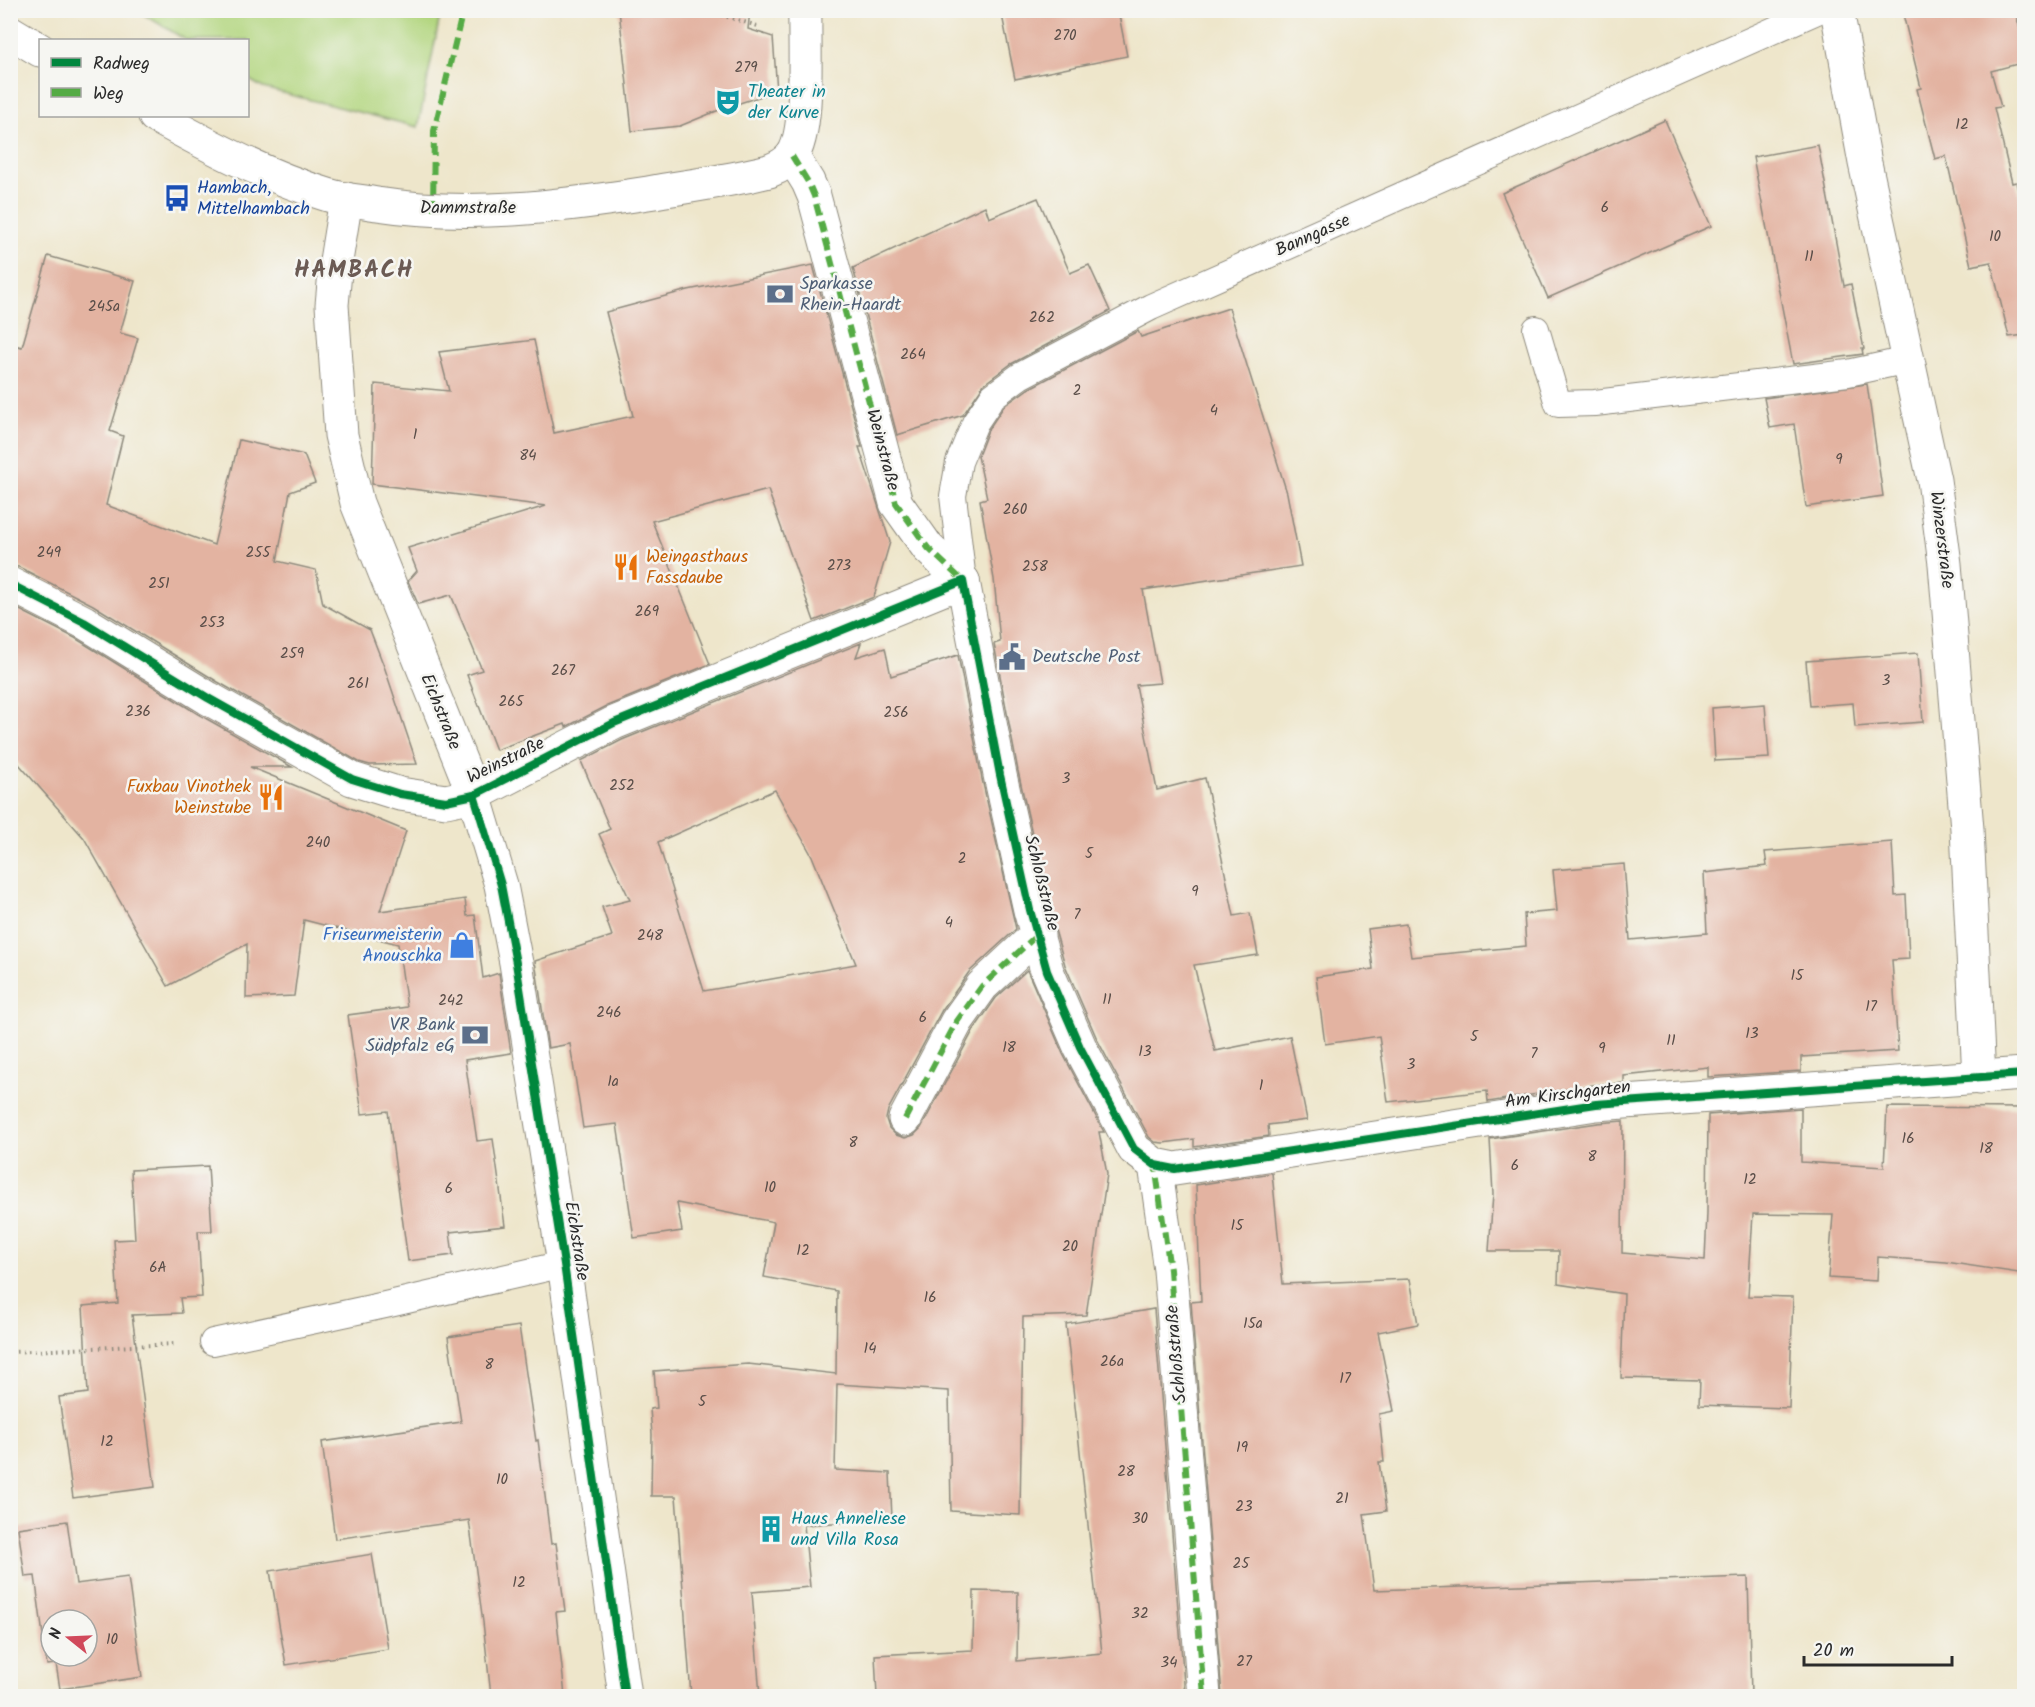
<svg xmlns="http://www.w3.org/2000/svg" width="2035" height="1707" viewBox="0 0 2035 1707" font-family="Kalam,sans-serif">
<rect width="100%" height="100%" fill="#f6f6f2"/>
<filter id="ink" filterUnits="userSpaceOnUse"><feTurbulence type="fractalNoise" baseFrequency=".0167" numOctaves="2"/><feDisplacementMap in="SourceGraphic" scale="12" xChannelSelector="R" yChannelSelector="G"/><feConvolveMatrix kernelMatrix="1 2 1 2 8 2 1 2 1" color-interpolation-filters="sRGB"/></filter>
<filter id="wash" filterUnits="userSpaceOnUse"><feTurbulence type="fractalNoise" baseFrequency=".008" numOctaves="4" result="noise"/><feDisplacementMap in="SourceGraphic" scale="24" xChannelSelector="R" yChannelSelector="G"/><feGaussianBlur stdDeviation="1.35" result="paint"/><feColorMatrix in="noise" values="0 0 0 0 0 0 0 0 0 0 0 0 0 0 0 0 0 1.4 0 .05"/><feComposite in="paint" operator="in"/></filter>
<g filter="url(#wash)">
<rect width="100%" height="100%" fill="#eee6cb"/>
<!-- green -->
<polygon fill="#b2d67f" stroke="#6e8055" stroke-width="1.5" points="138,11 441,11 418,127 263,88 248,79 248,40 186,40"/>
<g id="blocks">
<!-- building -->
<g fill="#e3b3a1" fill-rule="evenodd">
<polygon points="619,10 750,10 748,29 773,37 777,91 724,108 680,126 632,131"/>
<polygon points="1027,10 1118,10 1127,56 1015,79 1002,15"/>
<polygon points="1902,10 2015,10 2025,49 2025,62 1991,71 2001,107 1994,108 2012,183 2016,182 2025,220 2025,335 2009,337 1991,262 1971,266 1946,156 1935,159 1917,89 1921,88"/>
<polygon points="1665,120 1711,226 1548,298 1502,193"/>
<polygon points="1818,145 1844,286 1851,284 1864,349 1862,349 1863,354 1793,364 1753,157"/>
<polygon points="1038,198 1070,273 1089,265 1110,311 1011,364 984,384 963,415 897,435 853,268 985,206 989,218"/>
<polygon points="48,256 135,281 120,333 138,338 110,431 123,436 106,505 214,545 239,440 304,455 315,483 290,492 277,561 316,570 323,604 370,630 385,669 417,764 370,765 359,762 218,682 93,605 19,567 10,566 10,344 22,347"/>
<polygon points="813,265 862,447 859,447 890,542 874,597 814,621 768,490 652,521 710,664 607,706 566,727 565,724 496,750 467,675 482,670 451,595 418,604 408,581 417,571 408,548 546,506 372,484 375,384 449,391 439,352 534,340 554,433 633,416 606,312 688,290"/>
<polygon points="1229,308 1287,493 1301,566 1143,590 1160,683 1136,685 1157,790 1205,778 1234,916 1250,913 1258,955 1194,965 1215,1051 1290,1036 1307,1120 1268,1125 1269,1136 1194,1147 1194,1139 1163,1143 1155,1142 1149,1137 1097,1039 1065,965 1048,905 1018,771 994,644 1000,642 994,579 980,500 987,498 978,456 988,430 1004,406 1028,389 1138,331 1141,337"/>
<polygon points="1867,384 1883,496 1806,507 1794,424 1770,428 1764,398"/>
<polygon points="10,605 75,638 198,714 292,767 250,767 406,831 380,911 465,899 467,916 475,915 483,978 499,973 511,1053 465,1060 477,1141 493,1139 505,1226 450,1232 453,1255 408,1261 388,1111 362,1114 348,1015 407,1007 398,944 304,920 294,996 246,998 247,944 168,986 84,838 10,754"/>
<path d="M861,643L856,657L885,648L891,676L958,655L982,779L1016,929L969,972L942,1010L888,1110L886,1119L889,1128L896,1135L905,1138L914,1135L921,1128L973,1031L996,998L1027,970L1063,1054L1104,1132H1099L1107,1174L1086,1315L1023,1317L1020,1515L951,1511L949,1391L837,1384L835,1470L890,1473L892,1519L804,1525L810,1587L752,1592L760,1696H691L676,1496H651L652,1434L650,1409L657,1408L654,1371L748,1364L836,1374L837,1291L764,1277L774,1222L677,1203L682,1231L634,1238L617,1124L583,1128L570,1044L548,1048L535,961L612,936L602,907L630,900L599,834L610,829L581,761L622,740ZM775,790L812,856L856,964L704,991L658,842Z"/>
<polygon points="1918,653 1923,722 1855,727 1853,703 1810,706 1806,661"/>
<polygon points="1765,704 1769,758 1715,761 1712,708"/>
<polygon points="1892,842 1895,896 1906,895 1909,959 1892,960 1898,1051 1801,1057 1801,1071 1708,1077 1708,1067 1624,1076 1624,1083 1593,1085 1488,1102 1487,1091 1388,1102 1379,1036 1325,1044 1316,977 1373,969 1368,929 1406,924 1411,957 1526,946 1524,914 1557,911 1553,870 1624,864 1630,940 1707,933 1704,873 1767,866 1765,852"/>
<polygon points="1887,1107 2025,1108 2025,1274 1946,1262 1878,1257 1877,1281 1828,1278 1833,1215 1753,1214 1748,1296 1793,1297 1789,1408 1699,1405 1700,1380 1621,1378 1624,1294 1558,1284 1559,1251 1489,1251 1493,1194 1490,1139 1598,1123 1623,1121 1622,1253 1705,1260 1707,1213 1708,1115 1801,1108 1801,1162 1884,1167"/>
<polygon points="208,1166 212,1231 198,1231 202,1297 180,1298 182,1313 132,1315 155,1487 73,1498 59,1397 88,1393 83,1306 118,1303 114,1240 135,1239 131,1170"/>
<polygon points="1272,1173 1283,1284 1410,1279 1418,1324 1378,1332 1394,1411 1379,1414 1384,1462 1379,1462 1386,1511 1364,1514 1374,1590 1748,1577 1751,1696 1222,1696 1191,1302 1201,1301 1196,1185"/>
<polygon points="1154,1309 1185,1696 877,1696 875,1655 973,1650 974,1591 1018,1592 1017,1661 1102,1653 1066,1324"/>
<polygon points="519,1326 536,1441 538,1440 551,1544 556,1543 565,1611 556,1612 565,1696 491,1696 483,1622 469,1520 335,1539 322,1442 461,1422 448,1337"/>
<path d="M67,1521L76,1584L128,1577L142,1677L60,1689L56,1664L47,1665L35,1576L25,1577L18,1528ZM51,1620H87V1656H51Z"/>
<polygon points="372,1554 388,1649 286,1665 270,1571"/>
</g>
</g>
</g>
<g filter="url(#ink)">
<use href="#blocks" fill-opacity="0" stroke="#8c887b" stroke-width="1.5"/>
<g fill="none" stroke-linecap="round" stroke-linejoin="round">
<defs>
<g id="lane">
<polyline points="1536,329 1558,404 1595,403 1848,373 1908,360"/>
<polyline points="963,581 953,496 959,462 975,423 993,396 1020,376 1151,307 1819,10"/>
<polyline points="213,1342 385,1305 564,1264"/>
</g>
<g id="street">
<polyline points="1837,10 1865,163 1934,480 1945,564 1967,829 1979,1078"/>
<polyline points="792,156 808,182 814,196 896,503 928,548 963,581"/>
<polyline points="963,581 1000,775 1030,910 1047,971 1080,1047 1134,1149 1155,1165 1170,1270 1204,1696"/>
<polyline points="10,584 84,622 208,698 352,779 400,794 446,801 474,795 614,723 963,581"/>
<polyline points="905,1119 957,1021 982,986 1038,934"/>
<polyline points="1155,1165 1175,1169 1596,1104 2024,1074"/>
</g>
<g id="secondary">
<polyline points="10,32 40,50"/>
<path d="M155,116C209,146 268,177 328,195C344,200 361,201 377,204C468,218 558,207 648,193C688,186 729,181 769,171C777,168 786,164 792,156C810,131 804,44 805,10"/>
<polyline points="346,199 336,261 332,305 341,435 357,503 474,795 501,885 516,963 564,1264 625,1696"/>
</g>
</defs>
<!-- lane casing -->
<use href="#lane" stroke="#8c887b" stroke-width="28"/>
<!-- street casing -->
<use href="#street" stroke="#8c887b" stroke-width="35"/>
<!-- secondary casing -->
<use href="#secondary" stroke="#8c887b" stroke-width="35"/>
<!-- path -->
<g stroke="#8c887b" stroke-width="4" stroke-dasharray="1.5 4.5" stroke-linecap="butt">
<polyline points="704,10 761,27"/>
<polyline points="10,1352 175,1344"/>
</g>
<!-- lane -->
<use href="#lane" stroke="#fff" stroke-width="26"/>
<!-- street -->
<use href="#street" stroke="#fff" stroke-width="33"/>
<!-- secondary -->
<use href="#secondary" stroke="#fff" stroke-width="33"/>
<!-- quiet -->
<g stroke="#54ab44" stroke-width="6" stroke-dasharray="12 6" stroke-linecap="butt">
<polyline points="792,156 808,182 814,196 896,503 928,548 963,581"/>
<polyline points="433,210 434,131 463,10"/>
<polyline points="905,1119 957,1021 982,986 1038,934"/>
<polyline points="1151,1162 1155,1165 1170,1270 1204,1696"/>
</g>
<defs>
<g id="cycleway">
<polyline points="10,584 84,622 208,698 352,779 400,794 446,801 474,795 614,723 963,581 1000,775 1030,910 1047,971 1080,1047 1134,1149 1155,1165 1175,1169 1596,1104 2024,1074"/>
<polyline points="474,795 501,885 516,963 564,1264 625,1696"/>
</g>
</defs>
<!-- cycleway casing -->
<use href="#cycleway" stroke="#f6f6f2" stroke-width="11"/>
<!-- cycleway -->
<use href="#cycleway" stroke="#00873e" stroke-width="8"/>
</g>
</g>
<!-- icons -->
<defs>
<symbol id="theatre-bare" viewBox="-9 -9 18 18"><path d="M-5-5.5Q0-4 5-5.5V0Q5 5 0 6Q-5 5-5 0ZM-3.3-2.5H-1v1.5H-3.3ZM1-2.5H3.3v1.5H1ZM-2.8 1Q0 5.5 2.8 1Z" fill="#0f9aa8" stroke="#f6f6f2" stroke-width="2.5" paint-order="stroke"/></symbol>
<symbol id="bus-bare" viewBox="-9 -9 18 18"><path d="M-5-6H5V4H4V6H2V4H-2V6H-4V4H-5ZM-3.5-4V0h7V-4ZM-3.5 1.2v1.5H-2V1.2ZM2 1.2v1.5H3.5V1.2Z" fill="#1a4fb4" stroke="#f6f6f2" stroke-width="2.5" paint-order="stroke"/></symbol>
<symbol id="bank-bare" viewBox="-9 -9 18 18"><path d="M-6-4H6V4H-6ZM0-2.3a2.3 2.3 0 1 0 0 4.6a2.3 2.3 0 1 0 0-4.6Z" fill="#5c6f8a" stroke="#f6f6f2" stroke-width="2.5" paint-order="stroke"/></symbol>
<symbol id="restaurant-bare" viewBox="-9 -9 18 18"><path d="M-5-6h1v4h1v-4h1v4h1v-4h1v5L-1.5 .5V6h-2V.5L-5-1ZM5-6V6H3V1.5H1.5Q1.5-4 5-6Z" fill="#e8710a" stroke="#f6f6f2" stroke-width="2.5" paint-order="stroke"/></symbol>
<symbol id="civic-bare" viewBox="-9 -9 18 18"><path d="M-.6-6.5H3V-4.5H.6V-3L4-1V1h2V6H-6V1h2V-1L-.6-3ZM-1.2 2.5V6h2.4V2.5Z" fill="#5c6f8a" stroke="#f6f6f2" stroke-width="2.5" paint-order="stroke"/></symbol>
<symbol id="shop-bare" viewBox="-9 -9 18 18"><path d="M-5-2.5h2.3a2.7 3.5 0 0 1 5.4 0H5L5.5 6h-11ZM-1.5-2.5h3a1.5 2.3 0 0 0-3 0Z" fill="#3f7fe0" stroke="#f6f6f2" stroke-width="2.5" paint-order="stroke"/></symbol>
<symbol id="building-bare" viewBox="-9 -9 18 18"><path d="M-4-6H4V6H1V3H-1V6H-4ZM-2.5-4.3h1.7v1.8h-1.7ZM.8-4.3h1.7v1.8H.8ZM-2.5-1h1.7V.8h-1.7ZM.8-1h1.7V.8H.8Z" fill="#0f9aa8" stroke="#f6f6f2" stroke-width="2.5" paint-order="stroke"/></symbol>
</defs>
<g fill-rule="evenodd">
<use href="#theatre-bare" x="709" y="83" width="38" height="38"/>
<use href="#bus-bare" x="158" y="179" width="38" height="38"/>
<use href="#bank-bare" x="761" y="275" width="38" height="38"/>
<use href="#restaurant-bare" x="607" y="548" width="38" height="38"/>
<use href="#civic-bare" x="993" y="638" width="38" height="38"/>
<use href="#restaurant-bare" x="252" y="778" width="38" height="38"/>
<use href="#shop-bare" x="443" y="926" width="38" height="38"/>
<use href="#bank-bare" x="456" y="1016" width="38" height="38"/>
<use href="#building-bare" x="752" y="1510" width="38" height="38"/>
</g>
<g text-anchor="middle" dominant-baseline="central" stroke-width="5" stroke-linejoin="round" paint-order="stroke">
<!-- number labels -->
<g font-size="15" fill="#594d48">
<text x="1065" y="36">270</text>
<text x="746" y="68">279</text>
<text x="1962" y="125">12</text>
<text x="1605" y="208">6</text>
<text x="1995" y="237">10</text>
<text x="1809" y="257">11</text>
<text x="104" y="307">245a</text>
<text x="1042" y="318">262</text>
<text x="913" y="355">264</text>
<text x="1077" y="391">2</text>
<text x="1214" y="411">4</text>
<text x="415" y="435">1</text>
<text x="528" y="456">84</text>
<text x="1839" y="460">9</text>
<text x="1015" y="510">260</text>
<text x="49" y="553">249</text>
<text x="258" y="553">255</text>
<text x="839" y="566">273</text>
<text x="1035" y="567">258</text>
<text x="159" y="584">251</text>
<text x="647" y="612">269</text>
<text x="212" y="623">253</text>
<text x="292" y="654">259</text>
<text x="563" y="671">267</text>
<text x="1886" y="681">3</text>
<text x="358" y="684">261</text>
<text x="511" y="702">265</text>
<text x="138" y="712">236</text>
<text x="896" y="713">256</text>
<text x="1066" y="779">3</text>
<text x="622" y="786">252</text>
<text x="318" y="843">240</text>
<text x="1089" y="854">5</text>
<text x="962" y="859">2</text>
<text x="1195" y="892">9</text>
<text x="1077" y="915">7</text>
<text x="949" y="923">4</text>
<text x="650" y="936">248</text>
<text x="1797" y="976">15</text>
<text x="1107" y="1000">11</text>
<text x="451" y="1001">242</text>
<text x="1871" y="1007">17</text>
<text x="609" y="1013">246</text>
<text x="923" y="1018">6</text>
<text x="1752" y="1034">13</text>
<text x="1474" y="1037">5</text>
<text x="1671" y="1041">11</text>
<text x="1009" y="1048">18</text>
<text x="1602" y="1049">9</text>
<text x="1145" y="1052">13</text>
<text x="1534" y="1054">7</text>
<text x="1411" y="1065">3</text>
<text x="613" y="1082">1a</text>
<text x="1261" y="1086">1</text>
<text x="1908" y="1139">16</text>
<text x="853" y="1143">8</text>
<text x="1986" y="1149">18</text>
<text x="1592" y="1157">8</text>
<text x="1515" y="1166">6</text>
<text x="1750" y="1180">12</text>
<text x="770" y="1188">10</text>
<text x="449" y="1189">6</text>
<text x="1237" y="1226">15</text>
<text x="1070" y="1247">20</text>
<text x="803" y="1251">12</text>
<text x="158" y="1268">6A</text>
<text x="930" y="1298">16</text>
<text x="1253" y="1324">15a</text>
<text x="870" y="1349">14</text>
<text x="1112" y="1362">26a</text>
<text x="489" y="1365">8</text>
<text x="1345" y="1379">17</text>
<text x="702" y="1402">5</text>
<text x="107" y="1442">12</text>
<text x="1242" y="1448">19</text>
<text x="1126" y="1472">28</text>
<text x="502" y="1480">10</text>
<text x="1342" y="1499">21</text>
<text x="1244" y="1507">23</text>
<text x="1140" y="1519">30</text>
<text x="1241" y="1564">25</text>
<text x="519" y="1583">12</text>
<text x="1140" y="1614">32</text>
<text x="112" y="1640">10</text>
<text x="1244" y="1662">27</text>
<text x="1169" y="1663">34</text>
</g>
<!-- culture labels -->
<g font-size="18" fill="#0d838f" stroke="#f6f6f2" text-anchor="start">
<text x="748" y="92">Theater in<tspan x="748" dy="21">der Kurve</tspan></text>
<text x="791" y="1519">Haus Anneliese<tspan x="791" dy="21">und Villa Rosa</tspan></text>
</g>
<!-- transit labels -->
<g font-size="18" fill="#164399" stroke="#f6f6f2" text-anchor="start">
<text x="197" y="188">Hambach,<tspan x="197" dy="21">Mittelhambach</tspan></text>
</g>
<!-- street labels -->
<g font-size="18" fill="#2b2b2b" stroke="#f6f6f2">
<text x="468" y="208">Dammstraße</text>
<text transform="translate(1313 236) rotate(-24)">Banngasse</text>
<text transform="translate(882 450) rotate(75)">Weinstraße</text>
<text transform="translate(1941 540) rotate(83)">Winzerstraße</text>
<text transform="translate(440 712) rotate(68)">Eichstraße</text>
<text transform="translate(506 761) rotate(-26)">Weinstraße</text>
<text transform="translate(1041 883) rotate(76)">Schloßstraße</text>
<text transform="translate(1568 1095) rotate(-7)">Am Kirschgarten</text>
<text transform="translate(576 1241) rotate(81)">Eichstraße</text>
<text transform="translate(1177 1354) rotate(-95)">Schloßstraße</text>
</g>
<!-- service labels -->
<g font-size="18" fill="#4e5e75" stroke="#f6f6f2" text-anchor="start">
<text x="800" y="284">Sparkasse<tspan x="800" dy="21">Rhein-Haardt</tspan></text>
<text x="1032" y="657">Deutsche Post</text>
<text x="455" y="1025" text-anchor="end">VR Bank<tspan x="455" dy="21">Südpfalz eG</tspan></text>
</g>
<!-- food labels -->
<g font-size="18" fill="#c56008" stroke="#f6f6f2" text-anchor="start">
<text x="646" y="557">Weingasthaus<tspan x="646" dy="21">Fassdaube</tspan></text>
<text x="251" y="787" text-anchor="end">Fuxbau Vinothek<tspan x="251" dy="21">Weinstube</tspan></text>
</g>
<!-- shop labels -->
<g font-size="18" fill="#366cbe" stroke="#f6f6f2" text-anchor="end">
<text x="442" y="935">Friseurmeisterin<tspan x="442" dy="21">Anouschka</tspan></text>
</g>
<!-- district labels -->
<g font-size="24" font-weight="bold" letter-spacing="1.5" fill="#6b5b54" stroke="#f6f6f2">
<text x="354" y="270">HAMBACH</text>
</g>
</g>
<!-- margin -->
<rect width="2035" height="1707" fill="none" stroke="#f6f6f2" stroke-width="36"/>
<!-- legend -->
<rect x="39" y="39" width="210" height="78" fill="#f6f6f2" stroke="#a5a5a2" stroke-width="1.5"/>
<rect x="51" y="58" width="30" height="9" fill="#00873e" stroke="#a5a5a2" stroke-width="1.5"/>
<text x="93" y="69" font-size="18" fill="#2b2b2b">Radweg</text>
<rect x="51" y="88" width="30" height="9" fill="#54ab44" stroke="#a5a5a2" stroke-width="1.5"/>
<text x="93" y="99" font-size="18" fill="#2b2b2b">Weg</text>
<!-- north arrow -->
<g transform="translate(69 1638) rotate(288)"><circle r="28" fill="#f6f6f2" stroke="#a5a5a2" stroke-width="1.5"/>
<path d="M0-4.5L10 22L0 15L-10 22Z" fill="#d1495b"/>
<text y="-9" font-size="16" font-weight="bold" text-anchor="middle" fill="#2b2b2b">N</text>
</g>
<!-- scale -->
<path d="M1804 1656v9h148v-9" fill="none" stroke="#2b2b2b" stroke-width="3"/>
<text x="1813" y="1656" font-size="18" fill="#2b2b2b" stroke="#f6f6f2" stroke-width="4.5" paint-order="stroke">20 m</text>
</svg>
